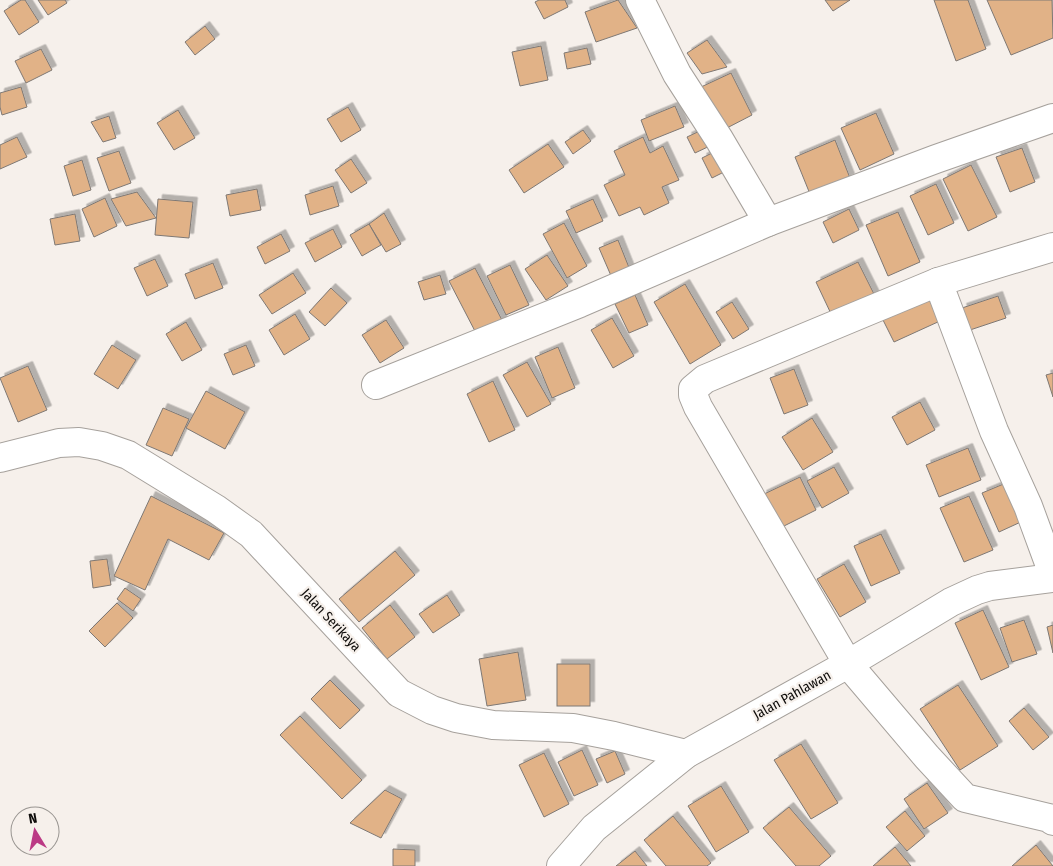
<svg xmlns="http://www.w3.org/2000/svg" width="1053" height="866" viewBox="0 0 1053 866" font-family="'Fira Sans Condensed',sans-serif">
<defs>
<filter id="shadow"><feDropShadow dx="4.5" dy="-4.5" stdDeviation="0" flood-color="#0004"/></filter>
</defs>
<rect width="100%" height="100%" fill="#f6f0eb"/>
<!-- building -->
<g fill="#e1b287" stroke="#7e7874" filter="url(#shadow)">
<polygon points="21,0 25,0 39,22 19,35 4,11"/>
<polygon points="38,0 65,0 67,3 48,15"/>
<polygon points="539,0 565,0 568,7 544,19 535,2"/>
<polygon points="618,0 637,28 596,42 585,12"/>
<polygon points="825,0 850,0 833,11"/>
<polygon points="934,0 968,0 986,49 956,61"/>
<polygon points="987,0 1052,0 1053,38 1011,55"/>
<polygon points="205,26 215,39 195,55 185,42"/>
<polygon points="707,40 727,67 702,74 687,53"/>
<polygon points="541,46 548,80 520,86 512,52"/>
<polygon points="587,48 591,64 567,69 564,53"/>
<polygon points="41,49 52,70 26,83 15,61"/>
<polygon points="731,73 752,115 723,130 701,87"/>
<polygon points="21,87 27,107 2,115 0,107 0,93"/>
<polygon points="675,106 684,127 649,141 641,120"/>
<polygon points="348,107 361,130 341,142 327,119"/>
<polygon points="178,110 195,138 174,150 157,123"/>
<polygon points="876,113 894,154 860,170 841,128"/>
<polygon points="109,116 116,138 103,142 91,122"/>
<polygon points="706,128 714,144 695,153 687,137"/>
<polygon points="583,130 591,141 573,154 565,142"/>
<polygon points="17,137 27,157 0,169 0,145"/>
<polygon points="643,137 650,153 663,146 679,180 662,187 669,203 644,215 640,207 619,216 604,185 625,175 614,151"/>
<polygon points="835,140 850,178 810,194 795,157"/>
<polygon points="548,144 564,167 524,193 509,170"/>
<polygon points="1022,148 1035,182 1010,192 996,157"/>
<polygon points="718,150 728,170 712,178 702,158"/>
<polygon points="119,151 131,183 109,191 97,158"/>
<polygon points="351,159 367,183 351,193 335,170"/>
<polygon points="82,160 91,190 73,196 64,166"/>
<polygon points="971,165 997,217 968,231 943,179"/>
<polygon points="936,184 954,223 928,235 910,196"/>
<polygon points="333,186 339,206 310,215 305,195"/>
<polygon points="257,189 261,210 230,216 226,195"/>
<polygon points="137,192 156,218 126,226 111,199"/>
<polygon points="105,198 117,226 94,237 82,209"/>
<polygon points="158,199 193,202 189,238 155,235"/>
<polygon points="593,199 603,221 576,233 566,211"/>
<polygon points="849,209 859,230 833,243 823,222"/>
<polygon points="898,212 920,262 888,276 866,225"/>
<polygon points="384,213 401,244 386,252 369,224"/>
<polygon points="75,214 80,241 55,245 50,219"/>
<polygon points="564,223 587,266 567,278 543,234"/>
<polygon points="369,224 381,245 362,256 350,235"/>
<polygon points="333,229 342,247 315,262 305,243"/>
<polygon points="281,234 290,251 265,264 257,247"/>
<polygon points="618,240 630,270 612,278 599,248"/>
<polygon points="547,255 568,286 546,300 525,269"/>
<polygon points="155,259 168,286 147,296 134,268"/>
<polygon points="858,262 876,298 833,318 816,282"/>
<polygon points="213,263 223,288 195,299 185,274"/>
<polygon points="510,265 529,305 506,315 487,276"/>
<polygon points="475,268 503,322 477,335 449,281"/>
<polygon points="293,273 306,293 272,314 259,295"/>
<polygon points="440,275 446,294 424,300 418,282"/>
<polygon points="685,284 721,345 690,364 654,302"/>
<polygon points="331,288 347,303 325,326 309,312"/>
<polygon points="635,295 648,325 629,333 615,304"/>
<polygon points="998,296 1006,318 970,330 962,308"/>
<polygon points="929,299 940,321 894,342 883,320"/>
<polygon points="732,302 749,329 733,339 716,312"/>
<polygon points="295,314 310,339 284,355 269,330"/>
<polygon points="612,318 634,356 613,368 591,330"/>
<polygon points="386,320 404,348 380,363 362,335"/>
<polygon points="186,322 202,350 182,361 166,334"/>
<polygon points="112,345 136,360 118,389 94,374"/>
<polygon points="246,345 255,366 233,375 224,354"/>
<polygon points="558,347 575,388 552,398 535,357"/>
<polygon points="527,362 551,404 527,417 503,375"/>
<polygon points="28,366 47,410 18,422 0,378"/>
<polygon points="794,369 808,405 784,414 770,378"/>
<polygon points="1053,373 1053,397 1046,375"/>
<polygon points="493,381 515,430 489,442 467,394"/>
<polygon points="206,391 245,412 225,449 186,428"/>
<polygon points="920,402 935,430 907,445 892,417"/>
<polygon points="163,408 189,419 172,456 146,445"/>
<polygon points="812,418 833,452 803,470 782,437"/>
<polygon points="968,448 981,480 939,497 926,465"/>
<polygon points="834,467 849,493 822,508 807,481"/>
<polygon points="800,477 816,510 778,529 762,495"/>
<polygon points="1006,483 1023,521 999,532 982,493"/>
<polygon points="151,496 224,533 209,560 168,539 145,590 114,576"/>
<polygon points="969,496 993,550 964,562 940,508"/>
<polygon points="881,534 900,573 871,586 854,546"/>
<polygon points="395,551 415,575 359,622 339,599"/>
<polygon points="107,559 111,585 93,588 90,561"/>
<polygon points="844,564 866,602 840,617 817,579"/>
<polygon points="125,588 141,599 133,611 117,599"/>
<polygon points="447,595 460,615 433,633 419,614"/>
<polygon points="117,603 133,618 105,647 89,631"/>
<polygon points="390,605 415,637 387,659 362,628"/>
<polygon points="983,610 1009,667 981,680 955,623"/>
<polygon points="1024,620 1037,654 1012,662 1000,628"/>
<polygon points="1053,625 1053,653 1047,627"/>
<polygon points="518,652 526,700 487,706 479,659"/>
<rect x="557" y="664" width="33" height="42"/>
<polygon points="330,680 360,710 340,729 311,699"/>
<polygon points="958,685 998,746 960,770 920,709"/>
<polygon points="1024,708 1049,737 1033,750 1009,721"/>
<polygon points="300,716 362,780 342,799 280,735"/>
<polygon points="801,744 838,803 811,819 774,760"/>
<polygon points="582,750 598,785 574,796 558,762"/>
<polygon points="615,751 625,774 607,783 596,759"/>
<polygon points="544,753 569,804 544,817 519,765"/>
<polygon points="927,783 948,813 924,829 904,799"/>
<polygon points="721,786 749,832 716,852 688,806"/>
<polygon points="385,790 402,799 381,838 350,823"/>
<polygon points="789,807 831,856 819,866 796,866 763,828"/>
<polygon points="905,811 925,836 907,851 886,827"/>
<polygon points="673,816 711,863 707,866 666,866 644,840"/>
<polygon points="1036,845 1053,866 1012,866"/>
<polygon points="895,847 911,866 873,866"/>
<polygon points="393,849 415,850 415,866 393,866"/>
<polygon points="635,851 647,866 616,866"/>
</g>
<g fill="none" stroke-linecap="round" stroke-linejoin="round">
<defs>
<g id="minor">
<polyline points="640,0 677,74 719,139 768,222"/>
<polyline points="1053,247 938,282 994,431 1028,506 1053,574"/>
<polyline points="938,282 705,379 693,389 693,395 698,407 848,664 927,757 965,798 1049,818 1053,821"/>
<polyline points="376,385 580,303 768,222 936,159 1053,118"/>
<polyline points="0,458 59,443 79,442 102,446 128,455 216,509 251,534 399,693 432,710 456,718 493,725 573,728 614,736 686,754"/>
</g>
<polyline id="highway" points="561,866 594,828 686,754 848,664 951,602 977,590 990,586 1053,578"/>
</defs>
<!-- minor casing -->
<use href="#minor" stroke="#a6a19c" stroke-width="30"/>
<!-- highway casing -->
<use href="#highway" stroke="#a6a19c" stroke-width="30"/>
<!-- minor -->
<use href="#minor" stroke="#fff" stroke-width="28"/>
<!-- highway -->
<use href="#highway" stroke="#fff" stroke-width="28"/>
</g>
<g text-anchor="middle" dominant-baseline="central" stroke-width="4.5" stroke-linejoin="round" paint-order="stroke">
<!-- street labels -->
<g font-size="14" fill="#0e0c0a" stroke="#f6f0eb">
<text transform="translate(331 620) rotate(47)">Jalan Serikaya</text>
<text transform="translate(792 695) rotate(-29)">Jalan Pahlawan</text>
</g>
</g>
<!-- north arrow -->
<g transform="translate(35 831) rotate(350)"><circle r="24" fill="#f6f0eb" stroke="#999591"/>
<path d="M0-4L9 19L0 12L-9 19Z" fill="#bb3a85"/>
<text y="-8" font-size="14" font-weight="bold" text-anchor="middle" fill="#0e0c0a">N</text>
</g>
</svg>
